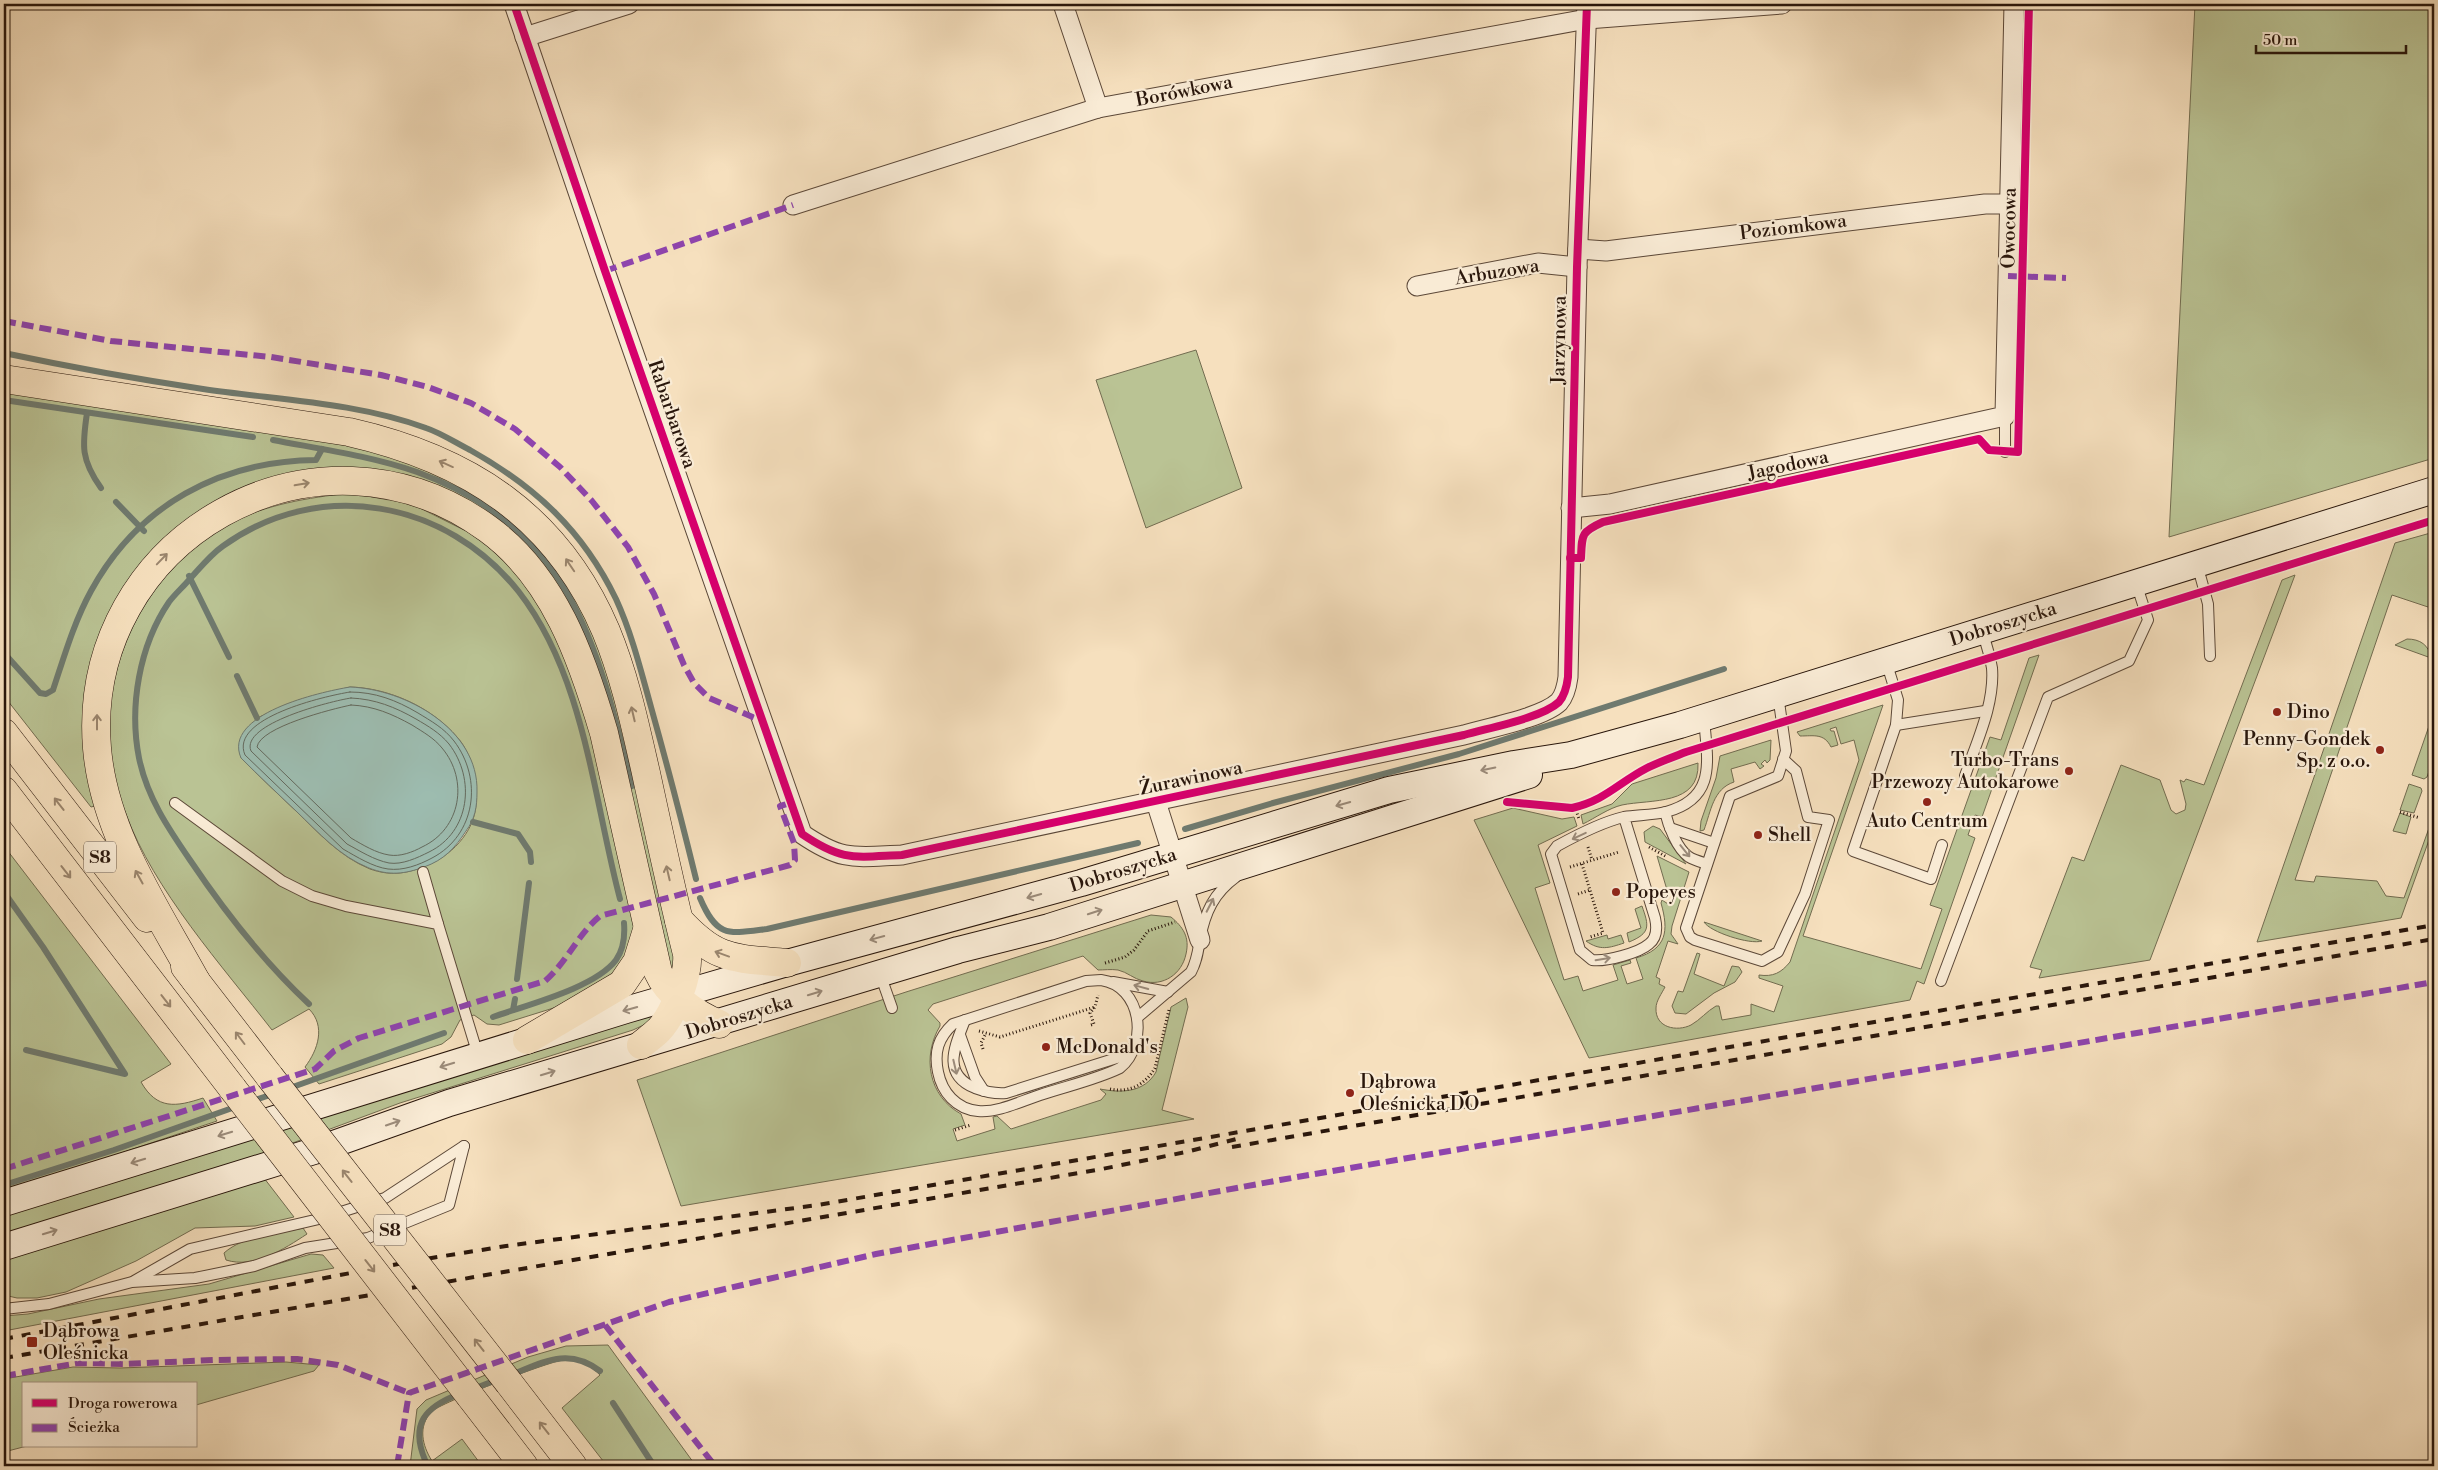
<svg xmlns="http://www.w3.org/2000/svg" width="2438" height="1470" viewBox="0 0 2438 1470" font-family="'Libre Bodoni',serif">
<rect width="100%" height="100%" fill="#f6e0be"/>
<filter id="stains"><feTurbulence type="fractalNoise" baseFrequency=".004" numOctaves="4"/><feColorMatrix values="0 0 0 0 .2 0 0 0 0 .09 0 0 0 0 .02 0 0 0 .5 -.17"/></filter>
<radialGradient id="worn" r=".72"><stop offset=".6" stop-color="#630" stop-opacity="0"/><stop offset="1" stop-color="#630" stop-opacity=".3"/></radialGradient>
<!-- green -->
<g fill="#bac394" stroke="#726c50" fill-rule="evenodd">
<polygon points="2195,4 2434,4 2434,458 2169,537"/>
<polygon points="1196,350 1242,488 1146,528 1096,380"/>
<path d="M4,392L192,418L372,450L448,475L528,531L583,606L615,689L678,961L673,979L547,576L357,472C310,488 264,505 217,521C203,526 179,531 167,539C159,544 153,554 146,561C84,626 72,722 95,806L91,807L4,696Z"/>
<path d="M349,493L412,504L478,537L517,573L549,618L584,699L635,925L624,967L560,1006L499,1025L487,1024L474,1015L460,1020L451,1037L442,1044L319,1084L305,1067C318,1050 326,1026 309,1009L272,1030C223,967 153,889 126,814C118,794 111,771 109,749C103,658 149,569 229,524C266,504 308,498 349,493ZM350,687C389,688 431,707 457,737C468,749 472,764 474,779C475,787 477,797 476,805C474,833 450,857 425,866C406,874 390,876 370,869C340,857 319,833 296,811C278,794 259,776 241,758L257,718L299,700Z"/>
<polygon points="2434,532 2434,609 2392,595 2295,880 2314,882 2316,876 2377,881 2386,896 2404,898 2434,814 2434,826 2401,918 2257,942 2395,543"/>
<polygon points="2295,575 2150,960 2039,978 2042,970 2030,967 2072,857 2084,861 2121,765 2160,780 2171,810 2176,814 2185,810 2186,804 2180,780 2184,782 2186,779 2204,785 2282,580"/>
<path d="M2407,639C2420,639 2429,645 2431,658L2395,645Z"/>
<path d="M2039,655L1982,817L1975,815L1968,835L1975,838L1924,984L1917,981L1910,1000L1589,1058L1474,820L1513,808L1562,819L1574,817L1577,826L1538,845L1550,883L1535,888L1564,980L1578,976L1583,991L1618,980L1613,965L1630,960L1631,963L1621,966L1627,984L1643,979L1636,958C1667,949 1669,931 1661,903L1662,900L1671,906L1676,895L1667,890L1657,856L1689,872L1672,926L1671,934L1678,944L1668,941L1656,977L1660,979L1659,984L1665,987C1662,993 1656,1001 1656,1008C1655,1028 1677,1032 1691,1025C1700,1020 1707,1011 1716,1006H1719L1722,1020L1751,1015V1004L1774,1012L1783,986L1759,978V975C1773,977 1781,973 1790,962L1859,760L1854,740L1841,744L1836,727L1830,729L1831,731H1834L1838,745L1831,747C1824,733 1814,736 1800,736L1797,732L1883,705L1803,936L1921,969L1942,909L1930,905L1990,737L2001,740L2029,658Z"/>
<polygon points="2429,726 2434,728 2434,757 2427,777 2424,779 2412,775"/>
<path d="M1771,740L1770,760L1767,763L1765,760L1761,764L1764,766L1760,769L1755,762L1731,769L1734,782C1713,789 1711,811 1704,830L1700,831L1701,821L1716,778L1720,756Z"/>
<path d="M1698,763C1700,806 1651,799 1622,805C1609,808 1595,818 1583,824L1581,815L1612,804L1632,784Z"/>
<polygon points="2409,784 2421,788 2422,791 2414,813 2400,810"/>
<polygon points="2400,813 2411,817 2406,834 2393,831"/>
<polygon points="1653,826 1660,829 1686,864 1645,842 1644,832"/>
<path d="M4,846L171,1064L141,1082C157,1110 176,1107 203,1098L217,1121L4,1192Z"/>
<path d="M1642,906C1649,926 1651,933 1629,942L1627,933L1641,928L1635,909Z"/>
<path d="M1151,915L1171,917C1183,927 1190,937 1186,954C1182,974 1163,987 1143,981C1134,979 1127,972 1118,970C1111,969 1104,970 1098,970L1083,956L933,1004L928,1010L940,1023V1026C922,1056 928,1096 961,1114L965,1125L953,1129L957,1141L995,1129L993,1117L997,1116L1011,1129L1101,1100L1106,1094L1100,1089C1121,1093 1144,1093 1156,1072L1171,1007L1186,998L1188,1007L1162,1110L1194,1119L681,1206L637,1080L906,992Z"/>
<path d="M1704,922L1762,941C1750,945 1710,932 1704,922Z"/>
<path d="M1607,935L1608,939L1621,935L1624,943C1609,948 1600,951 1586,941Z"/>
<polygon points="1697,953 1700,954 1694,974 1724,986 1732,966 1739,967 1742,972 1735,982 1714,993 1686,1014 1675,1013 1672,1006 1678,991 1683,992"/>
<polygon points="657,1012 650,1022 633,1030 400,1103 247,1160 4,1236 4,1215"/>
<polygon points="264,1178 294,1217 255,1226 195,1228 136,1261 66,1292 37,1298 17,1298 4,1295 4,1261 10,1257"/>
<path d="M303,1228L307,1234C284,1249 254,1269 226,1260L224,1253C244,1235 278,1234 303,1228Z"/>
<polygon points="311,1254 323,1255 334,1268 4,1331 4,1316 28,1314 99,1299 209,1284"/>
<path d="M608,1345L696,1466H607L562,1408L600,1375C591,1366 580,1359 567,1359C553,1360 439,1403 431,1412C418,1427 422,1445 432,1461L462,1439L482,1466H410L417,1409L426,1400L528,1357L566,1346Z"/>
<polygon points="286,1362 319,1365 314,1371 196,1405 196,1384 24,1384 24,1446 27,1446 4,1452 4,1379 73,1367 120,1368"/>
</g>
<!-- water -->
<path fill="#9dbdb1" stroke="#6f7a6f" d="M350,687C405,689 479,729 477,792C477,807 475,819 466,831C455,848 444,860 424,867C405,874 389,876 369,868C339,856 319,833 296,811C277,793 259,776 241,758C222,714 320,692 350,687Z"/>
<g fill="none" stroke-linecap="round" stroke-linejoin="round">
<!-- shore -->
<g stroke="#636a5e" stroke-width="1">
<path d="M350,692C375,692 396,700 418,713C431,721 444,728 454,741C483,779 476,835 432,858C419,865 403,871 388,869C373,867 357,857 343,849L245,755C229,718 325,696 350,692Z"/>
<path d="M351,698C375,699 395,707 416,719C428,726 440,733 449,744C476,779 470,832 429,852C417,858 402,865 389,863C374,860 360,851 347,844L251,751C240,724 331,701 351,698Z"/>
<path d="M351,705C374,706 392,714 412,725C423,732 434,738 442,748C469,780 461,829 422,847C413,852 400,857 389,855C376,853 363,845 351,838L257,747C260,727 332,709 351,705Z"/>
</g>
<!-- stream -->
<g stroke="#6f7a6f" stroke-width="6">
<path d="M4,353C70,367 136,379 203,389C277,400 355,402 426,428C441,433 456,443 470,450C536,487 583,531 616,599C632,634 641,671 651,707C667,764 682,822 696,879"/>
<polyline points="4,400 253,437"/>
<path d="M87,413C82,446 81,460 101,488"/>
<path d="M273,440C320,449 371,456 417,472C570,528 597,642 632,786"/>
<polyline points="116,502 144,531"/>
<polyline points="189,576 229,657"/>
<path d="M4,653L40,693L46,694L53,690C64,657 74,622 91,591C138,505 220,461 316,460L322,449"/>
<polyline points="237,676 257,718"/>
<polyline points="473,822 518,834 530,852 531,862"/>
<polyline points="1185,829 1273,803 1459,754 1724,669"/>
<polyline points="4,892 43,947 125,1074 26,1050"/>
<path d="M700,898C717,938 728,934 767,929L1138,843"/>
<polyline points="517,979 529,883"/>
<path d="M309,1004C263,961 225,912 190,860C168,828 147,797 139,758C129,707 139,646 169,602C175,594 183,587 189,580C200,568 210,555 223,546C319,477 447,500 519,592C585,677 593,797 620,899"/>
<polyline points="513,1010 515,999"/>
<path d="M493,1017C526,1005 595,988 616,960C624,949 625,936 624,923"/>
<polyline points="4,1045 7,1046"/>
<polyline points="287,1089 444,1033"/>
<polyline points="252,1101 273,1094"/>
<polyline points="4,1185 114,1150 238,1106"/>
<path d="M511,1375C544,1362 568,1347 600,1371"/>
<polyline points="473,1389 499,1379"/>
<polyline points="613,1403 654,1466"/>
<path d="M425,1460C410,1424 425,1407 459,1394"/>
</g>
<defs>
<g id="lane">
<polyline points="2005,416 2005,452"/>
<polyline points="2197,564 2208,604 2210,656"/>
<polyline points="1886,661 1898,700 1896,725 1853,851 1931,879 1942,845"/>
<polyline points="1778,695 1786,751 1778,776 1730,796 1686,928 1690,937 1695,940 1762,961 1778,952 1805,894 1829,820 1808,817 1796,771 1783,759"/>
<polyline points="1896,725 1985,711"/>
<path d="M1965,776C1976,743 1995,704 1992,668C1990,656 1986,643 1982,631"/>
<polyline points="175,803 282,881 312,896 346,906 438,924 478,1055"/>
<path d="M1665,812C1668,825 1677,849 1689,857C1694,860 1701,862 1707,864"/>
<path d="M1624,817L1655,918C1657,927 1657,938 1649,944C1639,953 1605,962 1592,960L1580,950L1551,854L1557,846C1577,835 1602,822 1624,817C1638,815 1653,815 1666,812C1718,798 1707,759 1704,718"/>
<polyline points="1670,828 1714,843"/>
<polyline points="423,872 438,924"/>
<polyline points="880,974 892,1008"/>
<path d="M1101,980C1142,986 1149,1044 1120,1068C1095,1080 1067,1086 1040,1095C1021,1101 998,1113 978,1111C956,1109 942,1092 938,1072C934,1052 938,1038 953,1024L1086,981Z"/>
<polyline points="1941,981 2048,697 2129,661 2148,620 2136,583"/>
<polyline points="1113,982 1168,992"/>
<path d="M1138,1017L1191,972C1197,961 1198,951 1200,939C1205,912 1214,893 1236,877"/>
<path d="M965,1020C955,1046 941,1074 975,1088C986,1092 995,1094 1006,1093L1120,1057L1132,1048"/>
<polyline points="960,1035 975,1077 984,1091"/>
<polyline points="134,1281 190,1249 319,1219 385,1198 464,1146"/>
<polyline points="4,1309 49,1304 132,1282 195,1278 254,1266 305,1248 368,1238 449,1205 464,1146"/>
</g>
<g id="street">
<path d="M514,4L605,271L802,834C843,862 855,857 902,855L1464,735C1488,728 1542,718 1559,702C1565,695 1567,685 1568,677L1577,267L1587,4"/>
<polyline points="1063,4 1098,108"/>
<polyline points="525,37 629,4"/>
<polyline points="793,205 1098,108 1587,19 1782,4"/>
<polyline points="1578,249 1606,251 1985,204 2009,204"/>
<polyline points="1417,286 1538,263 1577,267"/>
<polyline points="1571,508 1610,504 2005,416 2014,4"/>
<polyline points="1156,802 1200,940"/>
</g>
<g id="secondary">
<polyline points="4,1203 626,1010 787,963 1081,883 1389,790 1514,764 1571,755 1680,725 2434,490"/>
<polyline points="4,1247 314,1151 449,1103 958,950 1049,927 1529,775"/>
</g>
<g id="highway">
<path d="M4,379L349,432C468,459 557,516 606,631C625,677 635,725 646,773C659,833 672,894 687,954C689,975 674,1014 659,1030C654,1035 647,1040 641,1045"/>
<polyline points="4,733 147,918"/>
<polyline points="4,791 233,1089"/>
<path d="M679,920C717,962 735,958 787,963"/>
<polyline points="185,967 270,1077"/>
<path d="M196,981C156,908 104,833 97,748C80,538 317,404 488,529C554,577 582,658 604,733L658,972C668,995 695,1014 719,1024"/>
<polyline points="527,1040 622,984 637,962 647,930"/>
<polyline points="509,1383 573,1466"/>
<polyline points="470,1396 524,1466"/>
</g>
</defs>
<!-- lane casing -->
<use href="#lane" stroke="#5c4838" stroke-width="12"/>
<!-- street casing -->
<use href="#street" stroke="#5c4838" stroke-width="21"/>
<!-- secondary casing -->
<use href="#secondary" stroke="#29160b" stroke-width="28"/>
<!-- highway casing -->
<use href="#highway" stroke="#29160b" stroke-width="29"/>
<!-- path -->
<g stroke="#29160b" stroke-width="3" stroke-dasharray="1 2.5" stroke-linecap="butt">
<polyline points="2430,664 2434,666"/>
<polyline points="1575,807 1579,819"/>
<polyline points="2400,812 2420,818"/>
<polyline points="1588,847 1592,860"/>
<polyline points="1649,847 1667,857"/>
<polyline points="1582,864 1603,933 1590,937"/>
<polyline points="1570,867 1619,852"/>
<polyline points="1578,894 1590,890"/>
<polyline points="1105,963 1125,957 1134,950 1148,931 1175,922"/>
<polyline points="1091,1025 1094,1024 1090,1013 1095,1007 1098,995"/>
<polyline points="979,1031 1000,1037 1095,1007"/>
<polyline points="983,1049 981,1043 986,1033"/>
<path d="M1110,1089C1129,1093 1145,1085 1155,1068L1169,1010"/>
<polyline points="955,1130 971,1125"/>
</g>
<!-- lane -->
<use href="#lane" stroke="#f9ebd5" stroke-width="10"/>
<!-- street -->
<use href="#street" stroke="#f9ebd5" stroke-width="19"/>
<!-- secondary -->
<use href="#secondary" stroke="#f9ebd5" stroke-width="26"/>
<!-- highway -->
<use href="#highway" stroke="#f6e0be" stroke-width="28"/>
<!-- rail -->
<g stroke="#29160b" stroke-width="4" stroke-dasharray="9 9" stroke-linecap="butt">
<polyline points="1232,1147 2434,939"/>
<polyline points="4,1339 419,1260 506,1246 818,1205 2434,925"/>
<polyline points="4,1358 1102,1169 1186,1152 1244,1137"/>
</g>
<defs>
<g id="highway-bridge">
<polyline points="270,1077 509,1383"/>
<polyline points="233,1089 470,1396"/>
</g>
</defs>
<!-- highway-bridge casing -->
<use href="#highway-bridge" stroke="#29160b" stroke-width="29" stroke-linecap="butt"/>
<!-- highway-bridge -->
<use href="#highway-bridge" stroke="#f6e0be" stroke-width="28"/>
<!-- quiet -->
<g stroke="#8e44ad" stroke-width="6" stroke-dasharray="12 6" stroke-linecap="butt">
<polyline points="605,271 793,205"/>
<polyline points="2008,276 2066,278"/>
<polyline points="4,321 111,341 271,357 381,375 428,387 471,403 515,429 560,467 592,501 628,547 654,594 684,665 694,683 709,698 762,721"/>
<path d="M4,1169L315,1069L334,1051L359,1038L545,981C567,962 578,934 600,916L790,865L795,860L794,843L780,806L791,803"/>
<polyline points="605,1325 715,1466"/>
<polyline points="4,1376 78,1363 124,1364 214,1360 297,1359 338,1365 409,1393"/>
<polyline points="397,1466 409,1393 669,1302 876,1254 1280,1180 2434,982"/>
</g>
<defs>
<g id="cycleway">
<path d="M514,4L605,271L802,834C843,862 855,857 902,855L1464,735C1488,728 1542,718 1559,702C1565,695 1567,685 1568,677L1577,267L1587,4"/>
<path d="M1570,558H1581C1582,534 1581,532 1603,522L1979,439L1989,450L2018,452L2029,4"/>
<path d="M1507,802L1572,808C1606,800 1618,783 1647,768C1659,762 1673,757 1686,752L2434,520"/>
</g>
</defs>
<!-- cycleway casing -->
<use href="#cycleway" stroke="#f9ebd5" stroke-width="11"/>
<!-- cycleway -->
<use href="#cycleway" stroke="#d6006c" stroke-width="8"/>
</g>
<!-- one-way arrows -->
<defs><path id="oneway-shaft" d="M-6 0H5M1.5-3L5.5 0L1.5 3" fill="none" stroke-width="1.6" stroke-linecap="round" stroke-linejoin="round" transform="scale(1.25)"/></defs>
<g stroke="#9a856d">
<use href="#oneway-shaft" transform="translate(446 464) rotate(-156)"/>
<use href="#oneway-shaft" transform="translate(302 484) rotate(-10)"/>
<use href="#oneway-shaft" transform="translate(162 559) rotate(-46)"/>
<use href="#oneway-shaft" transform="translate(570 565) rotate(-124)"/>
<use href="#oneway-shaft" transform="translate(633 714) rotate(-103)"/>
<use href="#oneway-shaft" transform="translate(97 722) rotate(-90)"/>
<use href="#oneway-shaft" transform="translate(59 804) rotate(-128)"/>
<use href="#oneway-shaft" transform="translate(66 872) rotate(52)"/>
<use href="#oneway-shaft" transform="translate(668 873) rotate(-103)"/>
<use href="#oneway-shaft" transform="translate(139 877) rotate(-119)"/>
<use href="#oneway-shaft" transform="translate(722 954) rotate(-160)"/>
<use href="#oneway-shaft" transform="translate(166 1001) rotate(52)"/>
<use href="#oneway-shaft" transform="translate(240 1038) rotate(-127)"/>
<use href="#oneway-shaft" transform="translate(347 1176) rotate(-128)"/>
<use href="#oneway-shaft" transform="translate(370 1266) rotate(52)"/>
<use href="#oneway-shaft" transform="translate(479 1345) rotate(-128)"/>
<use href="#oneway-shaft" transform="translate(544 1428) rotate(-128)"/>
</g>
<g stroke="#9b8b7a">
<use href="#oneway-shaft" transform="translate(1488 769) rotate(168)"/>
<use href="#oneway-shaft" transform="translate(1343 804) rotate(164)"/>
<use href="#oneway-shaft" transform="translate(1579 836) rotate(155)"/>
<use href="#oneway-shaft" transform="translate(1685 851) rotate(51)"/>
<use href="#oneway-shaft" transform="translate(1034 896) rotate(164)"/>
<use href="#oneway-shaft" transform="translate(1210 905) rotate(-63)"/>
<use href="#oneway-shaft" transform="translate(1095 912) rotate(-18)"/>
<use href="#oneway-shaft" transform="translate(877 938) rotate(165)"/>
<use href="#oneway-shaft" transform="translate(1603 959) rotate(-9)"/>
<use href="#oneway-shaft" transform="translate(1141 987) rotate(-165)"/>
<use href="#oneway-shaft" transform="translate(815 993) rotate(-17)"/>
<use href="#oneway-shaft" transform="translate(630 1009) rotate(164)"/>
<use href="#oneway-shaft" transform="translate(447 1065) rotate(163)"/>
<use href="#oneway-shaft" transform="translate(955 1067) rotate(77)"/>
<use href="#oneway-shaft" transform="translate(548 1073) rotate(-17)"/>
<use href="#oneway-shaft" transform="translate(393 1123) rotate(-19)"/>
<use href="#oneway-shaft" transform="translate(225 1134) rotate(163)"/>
<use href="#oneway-shaft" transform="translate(138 1161) rotate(163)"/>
<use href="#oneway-shaft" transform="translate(50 1232) rotate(-17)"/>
</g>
<!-- markers -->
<g fill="#8f2418" stroke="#f9ebd5" stroke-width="2">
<circle cx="2277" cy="712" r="5"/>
<circle cx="2380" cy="750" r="5"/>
<circle cx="2069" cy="771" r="5"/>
<circle cx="1927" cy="802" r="5"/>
<circle cx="1758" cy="835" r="5"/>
<circle cx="1616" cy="892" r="5"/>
<circle cx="1046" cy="1047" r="5"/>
<circle cx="1350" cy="1093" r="5"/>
<rect x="26" y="1336" width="12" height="12" rx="2.5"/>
</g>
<g text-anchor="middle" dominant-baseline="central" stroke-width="4.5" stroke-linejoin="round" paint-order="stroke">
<!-- shield labels -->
<g fill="#f9ebd5" stroke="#675648" stroke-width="1">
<rect x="84" y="841.5" width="32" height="31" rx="4"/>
<rect x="374" y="1214.5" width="32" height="31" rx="4"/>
</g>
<g font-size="18" font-weight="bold" fill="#29160b">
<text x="100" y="857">S8</text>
<text x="390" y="1230">S8</text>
</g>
<!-- street labels -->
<g font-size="19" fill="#29160b" stroke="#f9ebd5">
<text transform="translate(1184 91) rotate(-11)">Borówkowa</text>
<text transform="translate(1793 227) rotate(-7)">Poziomkowa</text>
<text transform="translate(2009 228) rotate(-89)">Owocowa</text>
<text transform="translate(1497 272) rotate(-9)">Arbuzowa</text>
<text transform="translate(1559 340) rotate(-89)">Jarzynowa</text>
<text transform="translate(672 414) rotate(71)">Rabarbarowa</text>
<text transform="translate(1788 465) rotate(-12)">Jagodowa</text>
<text transform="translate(2003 624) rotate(-17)">Dobroszycka</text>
<text transform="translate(1191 778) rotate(-12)">Żurawinowa</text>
<text transform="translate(1123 870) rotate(-17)">Dobroszycka</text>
<text transform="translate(739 1017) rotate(-17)">Dobroszycka</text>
</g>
<!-- poi labels -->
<g font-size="19" fill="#29160b" stroke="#f9ebd5" text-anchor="start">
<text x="2287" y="712">Dino</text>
<text x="2370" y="739" text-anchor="end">Penny-Gondek<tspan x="2370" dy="22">Sp. z o.o.</tspan></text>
<text x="2059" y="760" text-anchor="end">Turbo-Trans<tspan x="2059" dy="22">Przewozy Autokarowe</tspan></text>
<text x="1927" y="821" text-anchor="middle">Auto Centrum</text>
<text x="1768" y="835">Shell</text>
<text x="1626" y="892">Popeyes</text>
<text x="1056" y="1047">McDonald's</text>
<text x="1360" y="1082">Dąbrowa<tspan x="1360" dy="22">Oleśnicka DO</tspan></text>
<text x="43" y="1331">Dąbrowa<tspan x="43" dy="22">Oleśnicka</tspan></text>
</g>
</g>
<!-- margin -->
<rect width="2438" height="1470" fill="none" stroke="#f6e0be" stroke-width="20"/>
<rect x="5" y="5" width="2428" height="1460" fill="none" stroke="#29160b" stroke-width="2.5"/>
<rect x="10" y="10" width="2418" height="1450" fill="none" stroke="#29160b"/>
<!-- legend -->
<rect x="22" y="1382" width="175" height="65" fill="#f9ebd5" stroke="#a69684"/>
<rect x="32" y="1399" width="25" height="8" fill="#d6006c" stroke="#a69684"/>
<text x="68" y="1408" font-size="15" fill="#29160b">Droga rowerowa</text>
<rect x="32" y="1424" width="25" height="8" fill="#8e44ad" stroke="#a69684"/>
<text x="68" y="1432" font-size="15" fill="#29160b">Ścieżka</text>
<!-- scale -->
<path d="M2256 45v8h150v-8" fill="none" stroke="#29160b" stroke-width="2.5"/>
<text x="2263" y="45" font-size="15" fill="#29160b" stroke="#f9ebd5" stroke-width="4" paint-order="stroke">50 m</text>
<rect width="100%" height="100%" filter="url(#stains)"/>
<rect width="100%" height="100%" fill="url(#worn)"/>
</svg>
